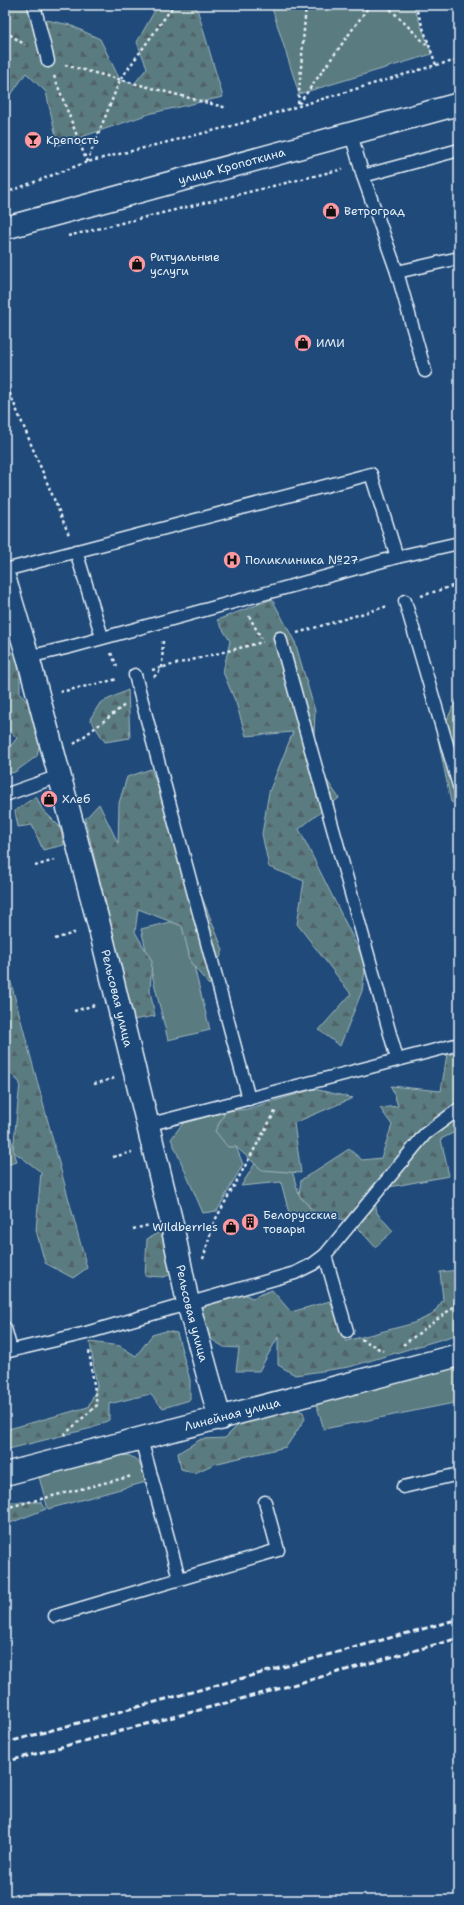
<svg xmlns="http://www.w3.org/2000/svg" width="464" height="1905" viewBox="0 0 464 1905" font-family="'Shantell Sans',sans-serif">
<defs>
<pattern id="forest-firs" width="22" height="20" patternUnits="userSpaceOnUse"><rect width="22" height="20" fill="#5a7b80"/><path d="M5 1l3.5 6h-7zM16 11l3.5 6h-7z" fill="#516468"/></pattern>
</defs>
<rect width="100%" height="100%" fill="#1f4a7a"/>
<filter id="ink" filterUnits="userSpaceOnUse"><feTurbulence type="fractalNoise" baseFrequency=".025" numOctaves="2"/><feDisplacementMap in="SourceGraphic" scale="8" xChannelSelector="R" yChannelSelector="G"/><feConvolveMatrix kernelMatrix="1 2 1 2 8 2 1 2 1" color-interpolation-filters="sRGB"/></filter>
<g filter="url(#ink)">
<!-- green -->
<g fill="#5a7b80" stroke="#a1b6bc">
<polygon points="271,5 413,5 432,54 299,94"/>
<polygon points="182,919 210,1030 168,1040 141,929"/>
<polygon points="226,1111 236,1147 243,1164 217,1211 203,1213 171,1139 183,1123"/>
<polygon points="5,1116 17,1162 5,1165"/>
<polygon points="279,1125 299,1195 315,1213 290,1217 281,1182 241,1186"/>
<polygon points="459,1366 459,1402 324,1429 316,1403"/>
<path d="M124,1455C140,1456 142,1469 146,1482L48,1509L39,1477Z"/>
</g>
<!-- forest -->
<g fill="url(#forest-firs)" stroke="#a1b6bc">
<polygon points="5,5 34,5 37,18 70,25 100,39 120,80 134,84 147,68 137,42 158,5 196,5 223,97 152,113 58,145 46,92 26,73 13,92 5,98"/>
<polygon points="272,599 295,642 315,711 313,760 339,798 299,829 366,964 362,991 340,1046 319,1030 351,994 297,924 304,881 269,867 262,834 269,792 293,732 246,736 236,703 223,672 230,641 217,620"/>
<polygon points="5,649 20,656 20,693 32,708 41,737 37,756 15,772 5,774 5,753 17,738 5,726"/>
<polygon points="128,690 130,738 105,742 90,719 100,703"/>
<polygon points="459,694 459,805 451,802 438,739"/>
<polygon points="151,769 223,950 209,985 191,963 182,926 138,909 135,932 152,961 150,991 155,1016 133,1020 85,819 99,804 118,843 119,803 127,777"/>
<polygon points="36,796 42,809 60,827 64,845 43,850 32,825 18,827 15,811"/>
<polygon points="7,968 87,1268 73,1278 45,1263 36,1230 41,1172 13,1151 20,1083 5,1067 5,972"/>
<polygon points="447,1054 459,1054 459,1130 441,1139 449,1176 373,1190 377,1213 393,1231 375,1247 353,1222 315,1213 299,1195 301,1180 349,1149 362,1160 381,1158 392,1125 380,1108 398,1106 391,1086 441,1091"/>
<polygon points="314,1089 353,1098 294,1123 301,1173 262,1170 236,1147 228,1147 215,1131 226,1111 247,1109"/>
<polygon points="171,1230 173,1274 163,1277 145,1276 147,1239 161,1231"/>
<polygon points="459,1270 459,1334 349,1367 295,1375 278,1365 278,1337 259,1371 236,1371 239,1348 224,1347 209,1338 198,1300 236,1290 252,1298 272,1290 291,1312 330,1301 346,1341 411,1324 432,1315 443,1300 440,1272"/>
<polygon points="166,1331 177,1333 190,1380 190,1400 163,1408 150,1394 109,1404 109,1420 92,1428 5,1450 5,1430 88,1407 97,1387 90,1342 120,1346 136,1356 152,1335"/>
<polygon points="288,1407 303,1412 305,1419 286,1447 214,1464 195,1473 181,1469 178,1453 201,1439 225,1438 242,1421"/>
<polygon points="5,1502 41,1502 46,1509 5,1525"/>
</g>
<g fill="none" stroke-linecap="round" stroke-linejoin="round">
<defs>
<g id="lane">
<polyline points="34,5 48,61"/>
<polyline points="351,134 363,176 397,272 459,258"/>
<polyline points="363,176 459,150"/>
<polyline points="397,272 425,371"/>
<polyline points="76,551 102,637"/>
<polyline points="5,570 371,474 397,557"/>
<polyline points="405,601 459,786"/>
<polyline points="280,638 397,1059"/>
<polyline points="28,657 70,647 397,557 459,543"/>
<polyline points="135,675 249,1099"/>
<polyline points="5,795 59,776"/>
<polyline points="147,1125 459,1044"/>
<polyline points="325,1255 347,1331"/>
<polyline points="5,1328 11,1350"/>
<polyline points="5,1352 86,1333 295,1273 313,1264 325,1255 425,1134 459,1109"/>
<polyline points="141,1439 179,1578"/>
<polyline points="403,1487 459,1474"/>
<polyline points="55,1616 278,1550 265,1502"/>
</g>
<g id="street">
<path id="s1" d="M5,580L28,657L99,925L171,1220L188,1303L220,1419"/>
<path id="s2" d="M5,1474L459,1355"/>
</g>
<g id="secondary">
<path id="s3" d="M5,228L459,104"/>
</g>
</defs>
<!-- lane casing -->
<use href="#lane" stroke="#e8f1f8" stroke-width="15"/>
<!-- street casing -->
<use href="#street" stroke="#e8f1f8" stroke-width="25"/>
<!-- secondary casing -->
<use href="#secondary" stroke="#e8f1f8" stroke-width="25"/>
<!-- path -->
<g stroke="#e8f1f8" stroke-width="2.5" stroke-dasharray="3 3" stroke-linecap="butt">
<polyline points="306,5 298,105 370,5"/>
<polyline points="386,5 429,47"/>
<polyline points="415,5 436,65"/>
<polyline points="5,31 25,45"/>
<polyline points="65,65 227,108"/>
<polyline points="54,76 87,162"/>
<polyline points="87,162 120,80 174,5"/>
<polyline points="5,193 87,162 232,126 436,65 459,60"/>
<polyline points="68,236 343,169"/>
<polyline points="5,382 69,535"/>
<polyline points="421,596 459,584"/>
<polyline points="249,616 261,638"/>
<polyline points="297,633 388,606"/>
<polyline points="111,653 118,668"/>
<polyline points="152,670 263,642"/>
<polyline points="154,677 162,668 163,639"/>
<polyline points="60,692 118,679"/>
<polyline points="74,744 126,704"/>
<polyline points="35,866 58,859"/>
<polyline points="55,939 77,932"/>
<polyline points="74,1011 95,1005"/>
<polyline points="94,1084 115,1078"/>
<polyline points="113,1157 132,1152"/>
<polyline points="133,1229 150,1225"/>
<polyline points="203,1259 214,1222 276,1110"/>
<polyline points="361,1339 383,1351"/>
<polyline points="403,1345 451,1309 459,1298"/>
<polyline points="64,1435 97,1405 89,1351"/>
<polyline points="5,1508 132,1476"/>
</g>
<!-- lane -->
<use href="#lane" stroke="#1f4a7a" stroke-width="12"/>
<!-- street -->
<use href="#street" stroke="#1f4a7a" stroke-width="22"/>
<!-- secondary -->
<use href="#secondary" stroke="#1f4a7a" stroke-width="22"/>
<!-- rail -->
<g stroke="#e8f1f8" stroke-width="3" stroke-dasharray="6 3" stroke-linecap="butt">
<polyline points="5,1743 459,1619"/>
<polyline points="5,1762 278,1689 459,1638"/>
</g>
</g>
</g>
<!-- icons -->
<defs>
<symbol id="bar-disc" viewBox="-11 -11 22 22"><circle r="9.5" fill="#ff9aa2" stroke="#1f4a7a"/><path d="M-6-5H6L.8 .8V4.5H3.5V6h-7V4.5H-.8V.8Z" fill="#111"/></symbol>
<symbol id="shop-disc" viewBox="-11 -11 22 22"><circle r="9.5" fill="#ff9aa2" stroke="#1f4a7a"/><path d="M-5-2.5h2.3a2.7 3.5 0 0 1 5.4 0H5L5.5 6h-11ZM-1.5-2.5h3a1.5 2.3 0 0 0-3 0Z" fill="#111"/></symbol>
<symbol id="hospital-disc" viewBox="-11 -11 22 22"><circle r="9.5" fill="#ff9aa2" stroke="#1f4a7a"/><path d="M-5-5h3v3.5h4V-5h3V5h-3V1.5h-4V5h-3Z" fill="#111"/></symbol>
<symbol id="building-disc" viewBox="-11 -11 22 22"><circle r="9.5" fill="#ff9aa2" stroke="#1f4a7a"/><path d="M-4-6H4V6H1V3H-1V6H-4ZM-2.5-4.3h1.7v1.8h-1.7ZM.8-4.3h1.7v1.8H.8ZM-2.5-1h1.7V.8h-1.7ZM.8-1h1.7V.8H.8Z" fill="#111"/></symbol>
</defs>
<g fill-rule="evenodd">
<use href="#bar-disc" x="23" y="130" width="20" height="20"/>
<use href="#shop-disc" x="321" y="201" width="20" height="20"/>
<use href="#shop-disc" x="127" y="254" width="20" height="20"/>
<use href="#shop-disc" x="293" y="333" width="20" height="20"/>
<use href="#hospital-disc" x="222" y="550" width="20" height="20"/>
<use href="#shop-disc" x="39" y="789" width="20" height="20"/>
<use href="#building-disc" x="240" y="1212" width="20" height="20"/>
<use href="#shop-disc" x="221" y="1217" width="20" height="20"/>
</g>
<g text-anchor="middle" dominant-baseline="central" stroke-width="3.5" stroke-linejoin="round" paint-order="stroke">
<!-- poi labels -->
<g font-size="12" fill="#e8f1f8" stroke="#1f4a7a" text-anchor="start">
<text x="46" y="140">Крепость</text>
<text x="344" y="211">Ветроград</text>
<text x="150" y="257">Ритуальные<tspan x="150" dy="14">услуги</tspan></text>
<text x="316" y="343">ИМИ</text>
<text x="245" y="560">Поликлиника №27</text>
<text x="62" y="799">Хлеб</text>
<text x="263" y="1215">Белорусские<tspan x="263" dy="14">товары</tspan></text>
<text x="218" y="1227" text-anchor="end">Wildberries</text>
</g>
<!-- street labels -->
<g font-size="12" fill="#e8f1f8" stroke="#1f4a7a">
<text stroke="none"><textPath href="#s3" startOffset="235">улица Кропоткина</textPath></text>
<text stroke="none"><textPath href="#s1" startOffset="433">Рельсовая улица</textPath></text>
<text stroke="none"><textPath href="#s1" startOffset="757">Рельсовая улица</textPath></text>
<text stroke="none"><textPath href="#s2" startOffset="235">Линейная улица</textPath></text>
</g>
</g>
<!-- margin -->
<rect width="464" height="1905" fill="none" stroke="#1f4a7a" stroke-width="20"/>
<rect x="10" y="10" width="444" height="1885" fill="none" stroke="#e8f1f8" stroke-width="1.5" filter="url(#ink)"/>
</svg>
